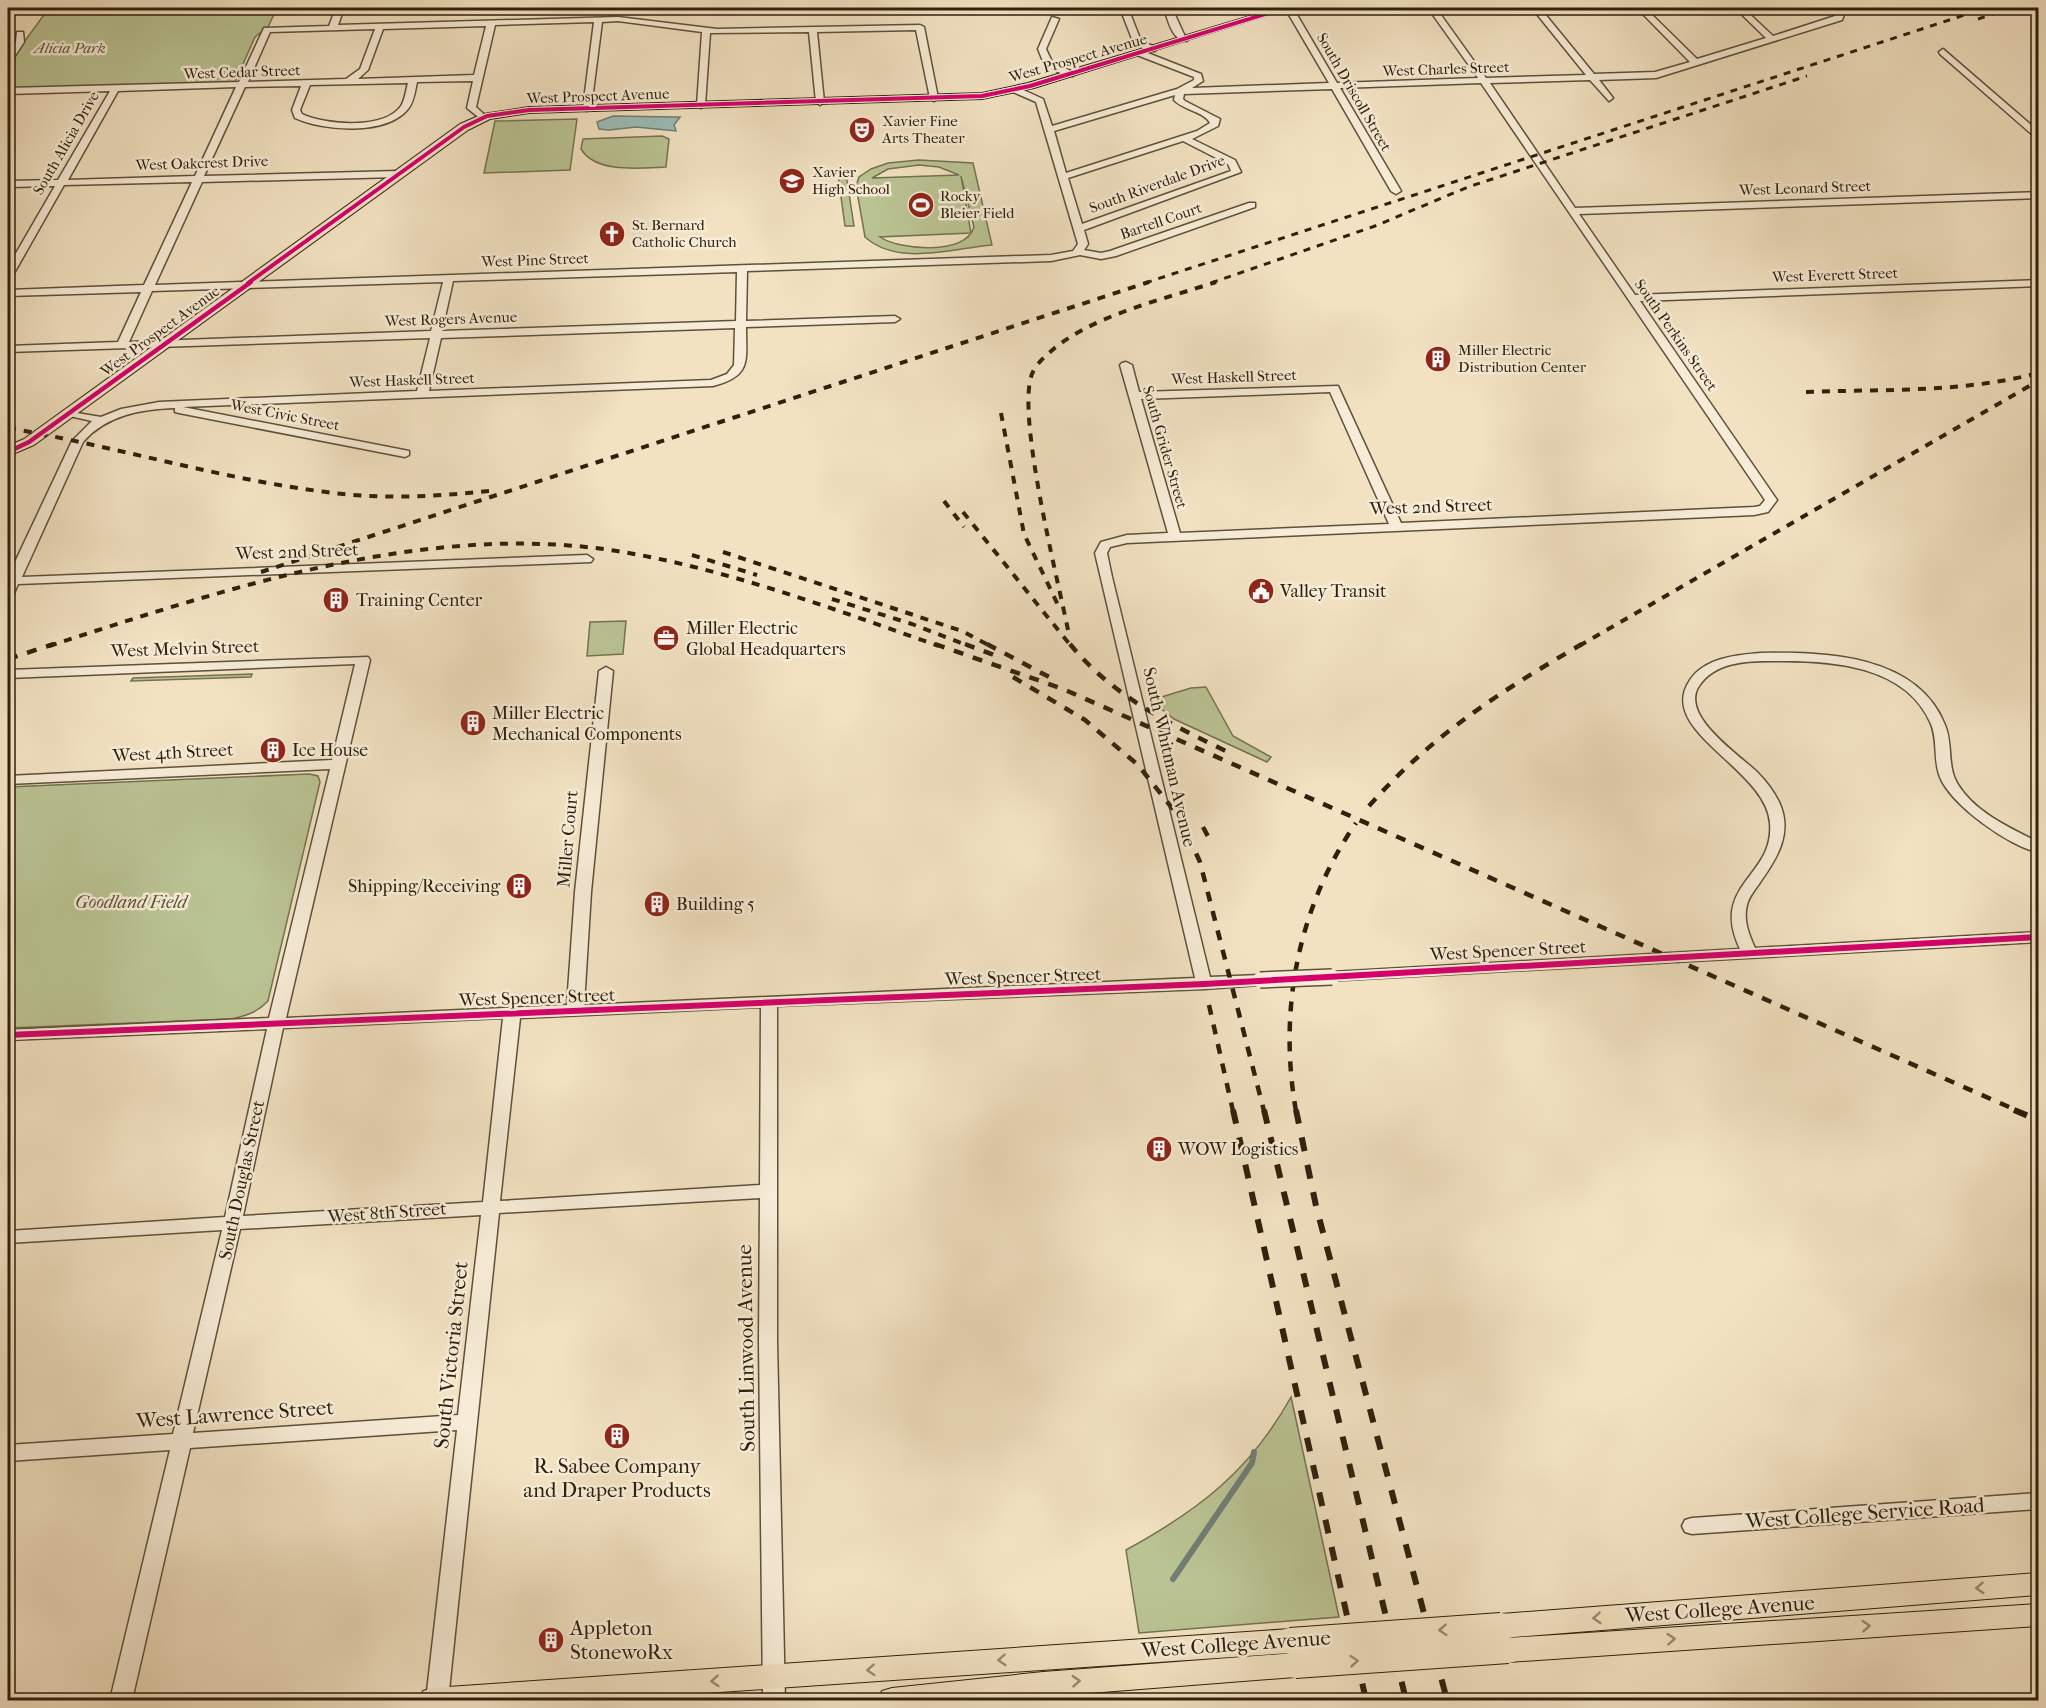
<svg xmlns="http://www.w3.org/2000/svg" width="2046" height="1708" viewBox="0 0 2046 1708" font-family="'IM FELL French Canon',serif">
<rect width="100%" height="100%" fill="#f2e2c2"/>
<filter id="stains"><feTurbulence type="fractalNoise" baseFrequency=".00333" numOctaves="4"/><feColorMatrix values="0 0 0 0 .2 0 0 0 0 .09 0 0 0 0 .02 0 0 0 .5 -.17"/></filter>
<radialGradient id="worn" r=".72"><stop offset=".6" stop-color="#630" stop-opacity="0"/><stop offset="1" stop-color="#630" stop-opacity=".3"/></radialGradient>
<!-- green -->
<g fill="#bac393" stroke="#747250" stroke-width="1.5" fill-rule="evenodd">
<polygon points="49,8 277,8 268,27 255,37 235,82 8,90 8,64"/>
<polygon points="577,119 570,170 484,173 495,121"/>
<path d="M662,136L669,139L666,167C642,168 596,174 581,149L583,139Z"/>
<path d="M919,160L973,163L992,245C953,248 898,267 865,237L856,186L859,177L871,169L888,163ZM919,165L939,167L959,175L872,178L888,169ZM961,176L974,227C966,256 899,250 880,237L971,233Z"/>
<polygon points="846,174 854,226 845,226 838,175"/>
<polygon points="626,621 623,654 587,656 590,622"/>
<polygon points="252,674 251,677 131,681 133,678"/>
<polygon points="1206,687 1233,736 1271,757 1267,762 1174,719 1159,707 1158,698 1191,688"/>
<path d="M309,774L318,776L320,782L268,1001C258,1012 246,1016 231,1019L8,1028V787Z"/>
<path d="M1291,1397L1339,1617L1139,1633L1126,1550C1199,1510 1250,1471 1291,1397Z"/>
</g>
<!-- water -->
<polygon fill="#9cbdb8" stroke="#707e74" stroke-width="1.5" points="613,116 676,117 680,117 674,125 676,131 636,127 609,130 599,129 597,122"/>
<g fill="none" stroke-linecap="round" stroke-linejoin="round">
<!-- stream -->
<polyline stroke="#707e74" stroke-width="6" points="1173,1579 1252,1463 1254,1452"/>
<defs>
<g id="minor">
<path d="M336,8H344L338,25L618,17L717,29L920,25L924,27L938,98L934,101L930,98L916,30L817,32L824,102L820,105L816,102L809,32L710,33L705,105L701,108L697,105L702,32L618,21L602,22L591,108L587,111L583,108L594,22L495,25L476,107L487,117L482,120L467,108L473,81L417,82C415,91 414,102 408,109C386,136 323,131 295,118L292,110L301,86L245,87L204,176L398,171L403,174L398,177L202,182L155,285L1051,255L1073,251L1078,244L1036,102L1013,92V88H1019L1043,99L1052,126L1177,89L1194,80V77L1137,55V51L1140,50L1201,74L1203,81L1192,88L1329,83L1285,8H1293L1337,83L1478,78L1428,8H1436L1486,78L1586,75L1532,8H1540L1594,74L1655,72L1690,62L1637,8H1645L1697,59L1766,38L1735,8H1743L1773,36L1835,16L1828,8H1836L1844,15L1842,20L1656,78L1599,80L1613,98L1609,101L1590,80L1490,83L1575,208L2038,192V198L1579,214L1635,295L2038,280V286L1640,301L1777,500L1768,512L1754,515L1127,543L1110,547L1107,553L1112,577L1210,977L1260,975L1268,980L1260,985L1204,989L777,1006V1341L785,1700H763L759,1341L760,1198L499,1213L448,1700H426L457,1430L190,1448L132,1700H110L170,1450L8,1461V1445L173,1434L222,1230L8,1243V1231L225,1217L267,1029L8,1040V1030L269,1018L330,769L8,784V776L332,760L355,664L8,678V670L368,657L370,660L286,1018L567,1005L575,892L599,671L606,667L613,671L591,892L584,1005L1195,978L1095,553L1101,542L1127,535L1168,533L1120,365L1122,363L1126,362L1132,365L1139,392L1338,386L1401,523L1754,507L1760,506L1765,500L1481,83L1340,88L1401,191L1396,194L1391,191L1332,89L1184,94L1183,99L1185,101L1220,119L1218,126L1192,139L1235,160L1241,172L1084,230L1088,244L1084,250L1101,253L1110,251L1249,203H1255V207L1116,256L1101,259L1080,255L1051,261L747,271L746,321L895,316L900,319L895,322L746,327C746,361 752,376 713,386L183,407L409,451V455L405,457L179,413L175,412V408C142,409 106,415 83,442L22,577L587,555L593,559L591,562L18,584L13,596L8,597V577L72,441L92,421L65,415V411L101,417L121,409L159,402L417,391L430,338L8,352V346L118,342L141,292L8,296V290L144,285L192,182L64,185L13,275L8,278V267L55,186L8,187V181L58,180L110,91L8,94V88L239,82L264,28L329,26ZM486,26L474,75L358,79L368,70L383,29ZM375,29L360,69L346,79L248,82L270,32ZM408,83C406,90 405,100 401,106C384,130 325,125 302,114L300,110L310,85ZM236,87L195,176L68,180L118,91ZM1175,95L1174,100C1183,110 1205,112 1210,123L1197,131L1066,173L1054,131ZM1183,141L1228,164L1231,171L1082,224L1068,178ZM737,272L736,321L442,331L453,281ZM443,282L431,331L129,342L152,291ZM735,328L734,365L727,374L711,380L429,391L441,338ZM1330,392L1389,524L1180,533L1141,399ZM761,1007L760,1185L500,1201L520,1018ZM503,1018L483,1202L243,1216L283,1028ZM481,1215L458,1415L193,1433L240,1229Z"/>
<polygon points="1120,8 1128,8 1141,41 1155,47 1155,51 1149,51 1134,44"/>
<path d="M1164,8H1172L1187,41C1172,41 1168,20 1164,8Z"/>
<polygon points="1052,17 1059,19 1046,49 1052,62 1073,72 1073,76 1067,76 1045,66 1038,49"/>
<polygon points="17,32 23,32 24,42 11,62 8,62 8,54 16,42"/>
<polygon points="1943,49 2038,131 2038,138 2035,137 1940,54 1939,52"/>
<path d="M1760,653C1824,652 1917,654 1945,725C1953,744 1947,766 1957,783C1974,812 2010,828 2038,842V852C2010,847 1951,805 1940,777C1933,760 1938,741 1931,724C1906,664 1828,660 1772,661C1746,661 1715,662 1699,686C1679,716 1741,756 1758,773C1767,782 1774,792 1779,802C1793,832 1778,857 1761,881C1756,889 1749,896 1747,905C1743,920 1749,935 1755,948L2038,932V942L1326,981L1324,977L1332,972L1740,949C1709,884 1775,877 1770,823C1766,768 1655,731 1690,680C1705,658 1736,655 1760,653Z"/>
<polygon points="2038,1493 2038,1509 1692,1534 1685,1532 1682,1526 1685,1520 1692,1518"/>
</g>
<g id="major">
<polygon points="1276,8 1290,8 1034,88 982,99 529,113 490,119 468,130 34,445 8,456 8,446 24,439 460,124 483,114 529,107 982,93 1028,83"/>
<polygon points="2038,1573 2038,1595 1501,1638 1491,1634 1487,1626 1491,1618 1501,1614"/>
<polygon points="2038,1604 2038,1626 1508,1662 1498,1658 1494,1650 1498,1642 1508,1638"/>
<polygon points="1290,1629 1300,1633 1304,1641 1300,1649 1290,1653 601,1700 419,1700 423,1691 433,1688"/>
<polygon points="1295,1653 1305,1657 1309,1665 1305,1673 1295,1677 1001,1700 878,1700 882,1691 892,1688 1043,1672"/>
</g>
</defs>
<!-- minor casing -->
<use href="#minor" stroke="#5f503a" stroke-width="3"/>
<!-- major casing -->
<use href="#major" stroke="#2e200d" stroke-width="2"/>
<!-- minor -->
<use href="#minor" fill="#f7ecd7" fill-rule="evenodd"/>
<!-- major -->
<use href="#major" fill="#f2e2c2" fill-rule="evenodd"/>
<!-- rail-far3 -->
<g stroke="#2e200d" stroke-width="3" stroke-dasharray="7 7" stroke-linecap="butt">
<polyline points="1978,19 2012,8"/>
<polyline points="1145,283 1986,8"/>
<polyline points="1211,283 1375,226 1468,187 1807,76"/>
</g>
<!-- rail-far2 -->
<g stroke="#2e200d" stroke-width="4" stroke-dasharray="8 8" stroke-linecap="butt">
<path d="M1806,392C1883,389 1963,393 2038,373"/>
<polyline points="1001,413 1024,534 1059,607"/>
<path d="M8,428C120,447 230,482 343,494C392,499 440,496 489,491"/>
<polyline points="944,501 964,527"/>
<polyline points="963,512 1071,646"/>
<polyline points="723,552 962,631 990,646"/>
<polyline points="692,555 757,575"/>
<polyline points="261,572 1149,282"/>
<polyline points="832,599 912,624 969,646"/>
<path d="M1068,630C1058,580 1016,415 1032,374C1035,366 1043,358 1049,353C1089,316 1165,299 1216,282"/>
<path d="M49,646C228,588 427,521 617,551C728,569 833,609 939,646"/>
<polyline points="1579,646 2038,381"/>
</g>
<!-- rail-far1 -->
<g stroke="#2e200d" stroke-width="4.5" stroke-dasharray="10 10" stroke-linecap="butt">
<polyline points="935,644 1063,689 2018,1111"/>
<polyline points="965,644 999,657"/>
<polyline points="987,644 1051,678"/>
<path d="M1070,644C1113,697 1172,725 1232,754"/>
<polyline points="8,659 54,644"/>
<polyline points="1013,677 1085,720 1138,765 1180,818 1200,862 1264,1111"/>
<path d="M1369,806C1432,735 1501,691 1582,644"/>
<polyline points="1203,827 1211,842"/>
<polyline points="1209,1005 1233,1111"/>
<path d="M1296,1111C1278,1010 1298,907 1356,823"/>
</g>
<!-- rail -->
<g stroke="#2e200d" stroke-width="6" stroke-dasharray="14 14" stroke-linecap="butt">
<polyline points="1233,1110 1366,1700"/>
<polyline points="1264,1110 1406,1700"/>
<polyline points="1296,1110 1316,1206 1447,1700"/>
<polyline points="2014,1110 2038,1120"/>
</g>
<defs>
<polyline id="minor-bridge" points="1260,980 1332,977"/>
<g id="major-bridge">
<polyline points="1290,1641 1501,1626"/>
<polyline points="1295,1665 1508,1650"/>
</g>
</defs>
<!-- minor-bridge casing -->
<use href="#minor-bridge" stroke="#5f503a" stroke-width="18" stroke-linecap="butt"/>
<!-- major-bridge casing -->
<use href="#major-bridge" stroke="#2e200d" stroke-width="28" stroke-linecap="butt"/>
<!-- minor-bridge -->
<use href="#minor-bridge" stroke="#f7ecd7" stroke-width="15"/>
<!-- major-bridge -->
<use href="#major-bridge" stroke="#f2e2c2" stroke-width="26"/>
<defs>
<polyline id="cycleway-far2" points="248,283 464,127 487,116 529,110 982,96 1030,86 1285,8"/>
<polyline id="cycleway-far1" points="8,452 29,442 251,282"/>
<polyline id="cycleway" points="8,1035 1204,984 2038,937"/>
</defs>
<!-- cycleway-far2 casing -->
<use href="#cycleway-far2" stroke="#f7ecd7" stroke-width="6"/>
<!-- cycleway-far1 casing -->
<use href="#cycleway-far1" stroke="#f7ecd7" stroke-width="8"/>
<!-- cycleway casing -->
<use href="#cycleway" stroke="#f7ecd7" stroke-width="10"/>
<!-- cycleway-far2 -->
<use href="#cycleway-far2" stroke="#d6006c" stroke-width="4"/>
<!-- cycleway-far1 -->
<use href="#cycleway-far1" stroke="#d6006c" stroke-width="4.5"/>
<!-- cycleway -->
<use href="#cycleway" stroke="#d6006c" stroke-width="6"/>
</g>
<!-- one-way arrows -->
<defs><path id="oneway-chevron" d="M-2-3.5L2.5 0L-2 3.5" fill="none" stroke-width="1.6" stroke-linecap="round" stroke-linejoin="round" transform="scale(1.5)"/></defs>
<g stroke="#9a8b71">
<use href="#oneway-chevron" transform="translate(1980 1588) rotate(176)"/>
<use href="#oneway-chevron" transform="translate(1597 1618) rotate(176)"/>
<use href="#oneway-chevron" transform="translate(1866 1626) rotate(-4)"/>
<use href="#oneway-chevron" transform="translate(1443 1630) rotate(176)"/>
<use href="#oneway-chevron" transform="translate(1671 1639) rotate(-4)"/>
<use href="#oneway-chevron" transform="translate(1002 1660) rotate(176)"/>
<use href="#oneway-chevron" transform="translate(1354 1661) rotate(-4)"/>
<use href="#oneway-chevron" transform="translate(871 1670) rotate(176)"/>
<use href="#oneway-chevron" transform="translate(715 1681) rotate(176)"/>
<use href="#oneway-chevron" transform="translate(1076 1681) rotate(-4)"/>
</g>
<!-- icons -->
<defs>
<symbol id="theatre-disc" viewBox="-11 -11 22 22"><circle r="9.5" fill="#8f2418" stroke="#f7ecd7"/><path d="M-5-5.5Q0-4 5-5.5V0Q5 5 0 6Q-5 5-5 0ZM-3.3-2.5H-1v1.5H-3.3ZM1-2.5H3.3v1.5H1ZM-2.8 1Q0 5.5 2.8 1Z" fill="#fff"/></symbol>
<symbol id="school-disc" viewBox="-11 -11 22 22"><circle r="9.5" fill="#8f2418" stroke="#f7ecd7"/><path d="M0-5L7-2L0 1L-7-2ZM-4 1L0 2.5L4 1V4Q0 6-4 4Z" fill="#fff"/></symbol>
<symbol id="stadium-disc" viewBox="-11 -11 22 22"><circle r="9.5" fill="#8f2418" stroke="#f7ecd7"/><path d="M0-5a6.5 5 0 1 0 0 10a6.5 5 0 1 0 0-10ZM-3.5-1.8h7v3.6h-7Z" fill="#fff"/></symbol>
<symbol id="church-disc" viewBox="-11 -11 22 22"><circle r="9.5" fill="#8f2418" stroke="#f7ecd7"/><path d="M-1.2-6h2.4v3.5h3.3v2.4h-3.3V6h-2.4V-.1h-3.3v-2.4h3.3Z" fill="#fff"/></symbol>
<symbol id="building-disc" viewBox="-11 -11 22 22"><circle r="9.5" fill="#8f2418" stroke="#f7ecd7"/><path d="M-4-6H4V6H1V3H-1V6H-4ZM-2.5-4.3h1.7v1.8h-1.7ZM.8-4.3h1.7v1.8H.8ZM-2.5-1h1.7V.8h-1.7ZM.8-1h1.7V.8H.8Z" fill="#fff"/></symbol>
<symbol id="civic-disc" viewBox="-11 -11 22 22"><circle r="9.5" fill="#8f2418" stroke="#f7ecd7"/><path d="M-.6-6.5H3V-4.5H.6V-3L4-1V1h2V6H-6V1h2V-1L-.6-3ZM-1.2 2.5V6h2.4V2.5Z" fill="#fff"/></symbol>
<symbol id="office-disc" viewBox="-11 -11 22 22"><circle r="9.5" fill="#8f2418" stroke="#f7ecd7"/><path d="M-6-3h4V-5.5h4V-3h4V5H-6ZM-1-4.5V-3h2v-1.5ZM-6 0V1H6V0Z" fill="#fff"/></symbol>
</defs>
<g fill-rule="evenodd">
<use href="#theatre-disc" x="847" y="115" width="30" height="30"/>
<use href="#school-disc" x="777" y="166" width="30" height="30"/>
<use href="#stadium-disc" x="906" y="190" width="30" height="30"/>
<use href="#church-disc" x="597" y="219" width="30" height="30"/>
<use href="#building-disc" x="1423" y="344" width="30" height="30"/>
<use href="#civic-disc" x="1246" y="576" width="30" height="30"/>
<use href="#building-disc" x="321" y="585" width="30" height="30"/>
<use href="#office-disc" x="651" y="623" width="30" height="30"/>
<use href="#building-disc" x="458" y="708" width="30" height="30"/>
<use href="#building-disc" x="258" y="735" width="30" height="30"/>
<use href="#building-disc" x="504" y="871" width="30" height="30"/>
<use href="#building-disc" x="642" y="889" width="30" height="30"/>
<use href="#building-disc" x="1144" y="1134" width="30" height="30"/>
<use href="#building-disc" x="602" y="1421" width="30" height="30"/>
<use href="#building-disc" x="536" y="1625" width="30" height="30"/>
</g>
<g text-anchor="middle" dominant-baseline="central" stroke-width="5" stroke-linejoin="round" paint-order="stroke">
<!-- far-park labels -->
<g font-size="15" font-style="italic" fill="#585135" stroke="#f7ecd7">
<text x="70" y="48">Alicia Park</text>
</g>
<!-- far-street labels -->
<g font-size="15" fill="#2e200d" stroke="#f7ecd7">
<text transform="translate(1078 58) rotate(-16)">West Prospect Avenue</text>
<text transform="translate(1446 69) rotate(-2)">West Charles Street</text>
<text transform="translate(242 72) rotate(-2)">West Cedar Street</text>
<text transform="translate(1354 92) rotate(60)">South Driscoll Street</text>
<text transform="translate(598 96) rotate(-2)">West Prospect Avenue</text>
<text transform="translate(66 143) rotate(-60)">South Alicia Drive</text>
<text transform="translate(202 163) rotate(-2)">West Oakcrest Drive</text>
<text transform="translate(1157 184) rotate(-20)">South Riverdale Drive</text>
<text transform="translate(1805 188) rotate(-2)">West Leonard Street</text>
<text transform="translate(1161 221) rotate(-19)">Bartell Court</text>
<text transform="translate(535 260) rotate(-2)">West Pine Street</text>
<text transform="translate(1835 275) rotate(-2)">West Everett Street</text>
<text transform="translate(451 319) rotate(-2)">West Rogers Avenue</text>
<text transform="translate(160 331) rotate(-36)">West Prospect Avenue</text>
<text transform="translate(1676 335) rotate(55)">South Perkins Street</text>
<text transform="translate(1234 377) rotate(-2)">West Haskell Street</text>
<text transform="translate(412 380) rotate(-2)">West Haskell Street</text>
<text transform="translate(285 415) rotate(11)">West Civic Street</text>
<text transform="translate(1165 447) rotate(74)">South Grider Street</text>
</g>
<!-- far-poi labels -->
<g font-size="15" fill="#2e200d" stroke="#f7ecd7" text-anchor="start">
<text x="882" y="121">Xavier Fine<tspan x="882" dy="17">Arts Theater</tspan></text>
<text x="812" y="172">Xavier<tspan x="812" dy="17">High School</tspan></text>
<text x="940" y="196">Rocky<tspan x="940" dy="17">Bleier Field</tspan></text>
<text x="632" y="225">St. Bernard<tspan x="632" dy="17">Catholic Church</tspan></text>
<text x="1458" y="350">Miller Electric<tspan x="1458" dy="17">Distribution Center</tspan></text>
</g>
<!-- street labels -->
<g font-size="18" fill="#2e200d" stroke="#f7ecd7">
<text transform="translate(1431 507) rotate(-2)">West 2nd Street</text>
<text transform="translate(297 552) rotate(-2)">West 2nd Street</text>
<text transform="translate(185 649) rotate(-2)">West Melvin Street</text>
<text transform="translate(173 753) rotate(-3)">West 4th Street</text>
<text transform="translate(1169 757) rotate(77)">South Whitman Avenue</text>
<text transform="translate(568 839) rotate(-85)">Miller Court</text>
<text transform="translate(1508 951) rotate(-3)">West Spencer Street</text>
<text transform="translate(1023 977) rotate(-2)">West Spencer Street</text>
<text transform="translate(537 998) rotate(-2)">West Spencer Street</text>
<text transform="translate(242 1180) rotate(-78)">South Douglas Street</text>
<text transform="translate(387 1213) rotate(-4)">West 8th Street</text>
</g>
<!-- poi labels -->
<g font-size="18" fill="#2e200d" stroke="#f7ecd7" text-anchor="start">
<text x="1280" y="591">Valley Transit</text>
<text x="356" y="600">Training Center</text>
<text x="686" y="628">Miller Electric<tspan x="686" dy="21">Global Headquarters</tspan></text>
<text x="492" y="713">Miller Electric<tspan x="492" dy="21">Mechanical Components</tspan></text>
<text x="292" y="750">Ice House</text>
<text x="500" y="886" text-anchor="end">Shipping/Receiving</text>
<text x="676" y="904">Building 5</text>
<text x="1178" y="1149">WOW Logistics</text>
</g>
<!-- park labels -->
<g font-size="18" font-style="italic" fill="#585135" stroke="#f7ecd7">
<text x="131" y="902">Goodland Field</text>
</g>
<!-- near-street labels -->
<g font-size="21" fill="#2e200d" stroke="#f7ecd7">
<text transform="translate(746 1348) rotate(-91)">South Linwood Avenue</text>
<text transform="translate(451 1355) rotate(-84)">South Victoria Street</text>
<text transform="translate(235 1414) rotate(-4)">West Lawrence Street</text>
<text transform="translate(1865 1513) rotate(-4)">West College Service Road</text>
<text transform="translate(1720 1609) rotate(-4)">West College Avenue</text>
<text transform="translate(1236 1644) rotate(-4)">West College Avenue</text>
</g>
<!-- near-poi labels -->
<g font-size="21" fill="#2e200d" stroke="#f7ecd7">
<text x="617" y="1466">R. Sabee Company<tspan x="617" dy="24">and Draper Products</tspan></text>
<text x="570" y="1628" text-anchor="start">Appleton<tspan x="570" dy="24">StonewoRx</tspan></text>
</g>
</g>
<!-- margin -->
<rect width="2046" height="1708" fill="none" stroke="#f2e2c2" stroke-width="30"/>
<rect x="9" y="9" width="2028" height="1690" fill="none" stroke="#2e200d" stroke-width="3"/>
<rect x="15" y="15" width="2016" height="1678" fill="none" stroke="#2e200d" stroke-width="1.5"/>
<rect width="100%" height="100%" filter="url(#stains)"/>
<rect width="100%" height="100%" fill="url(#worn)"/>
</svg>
